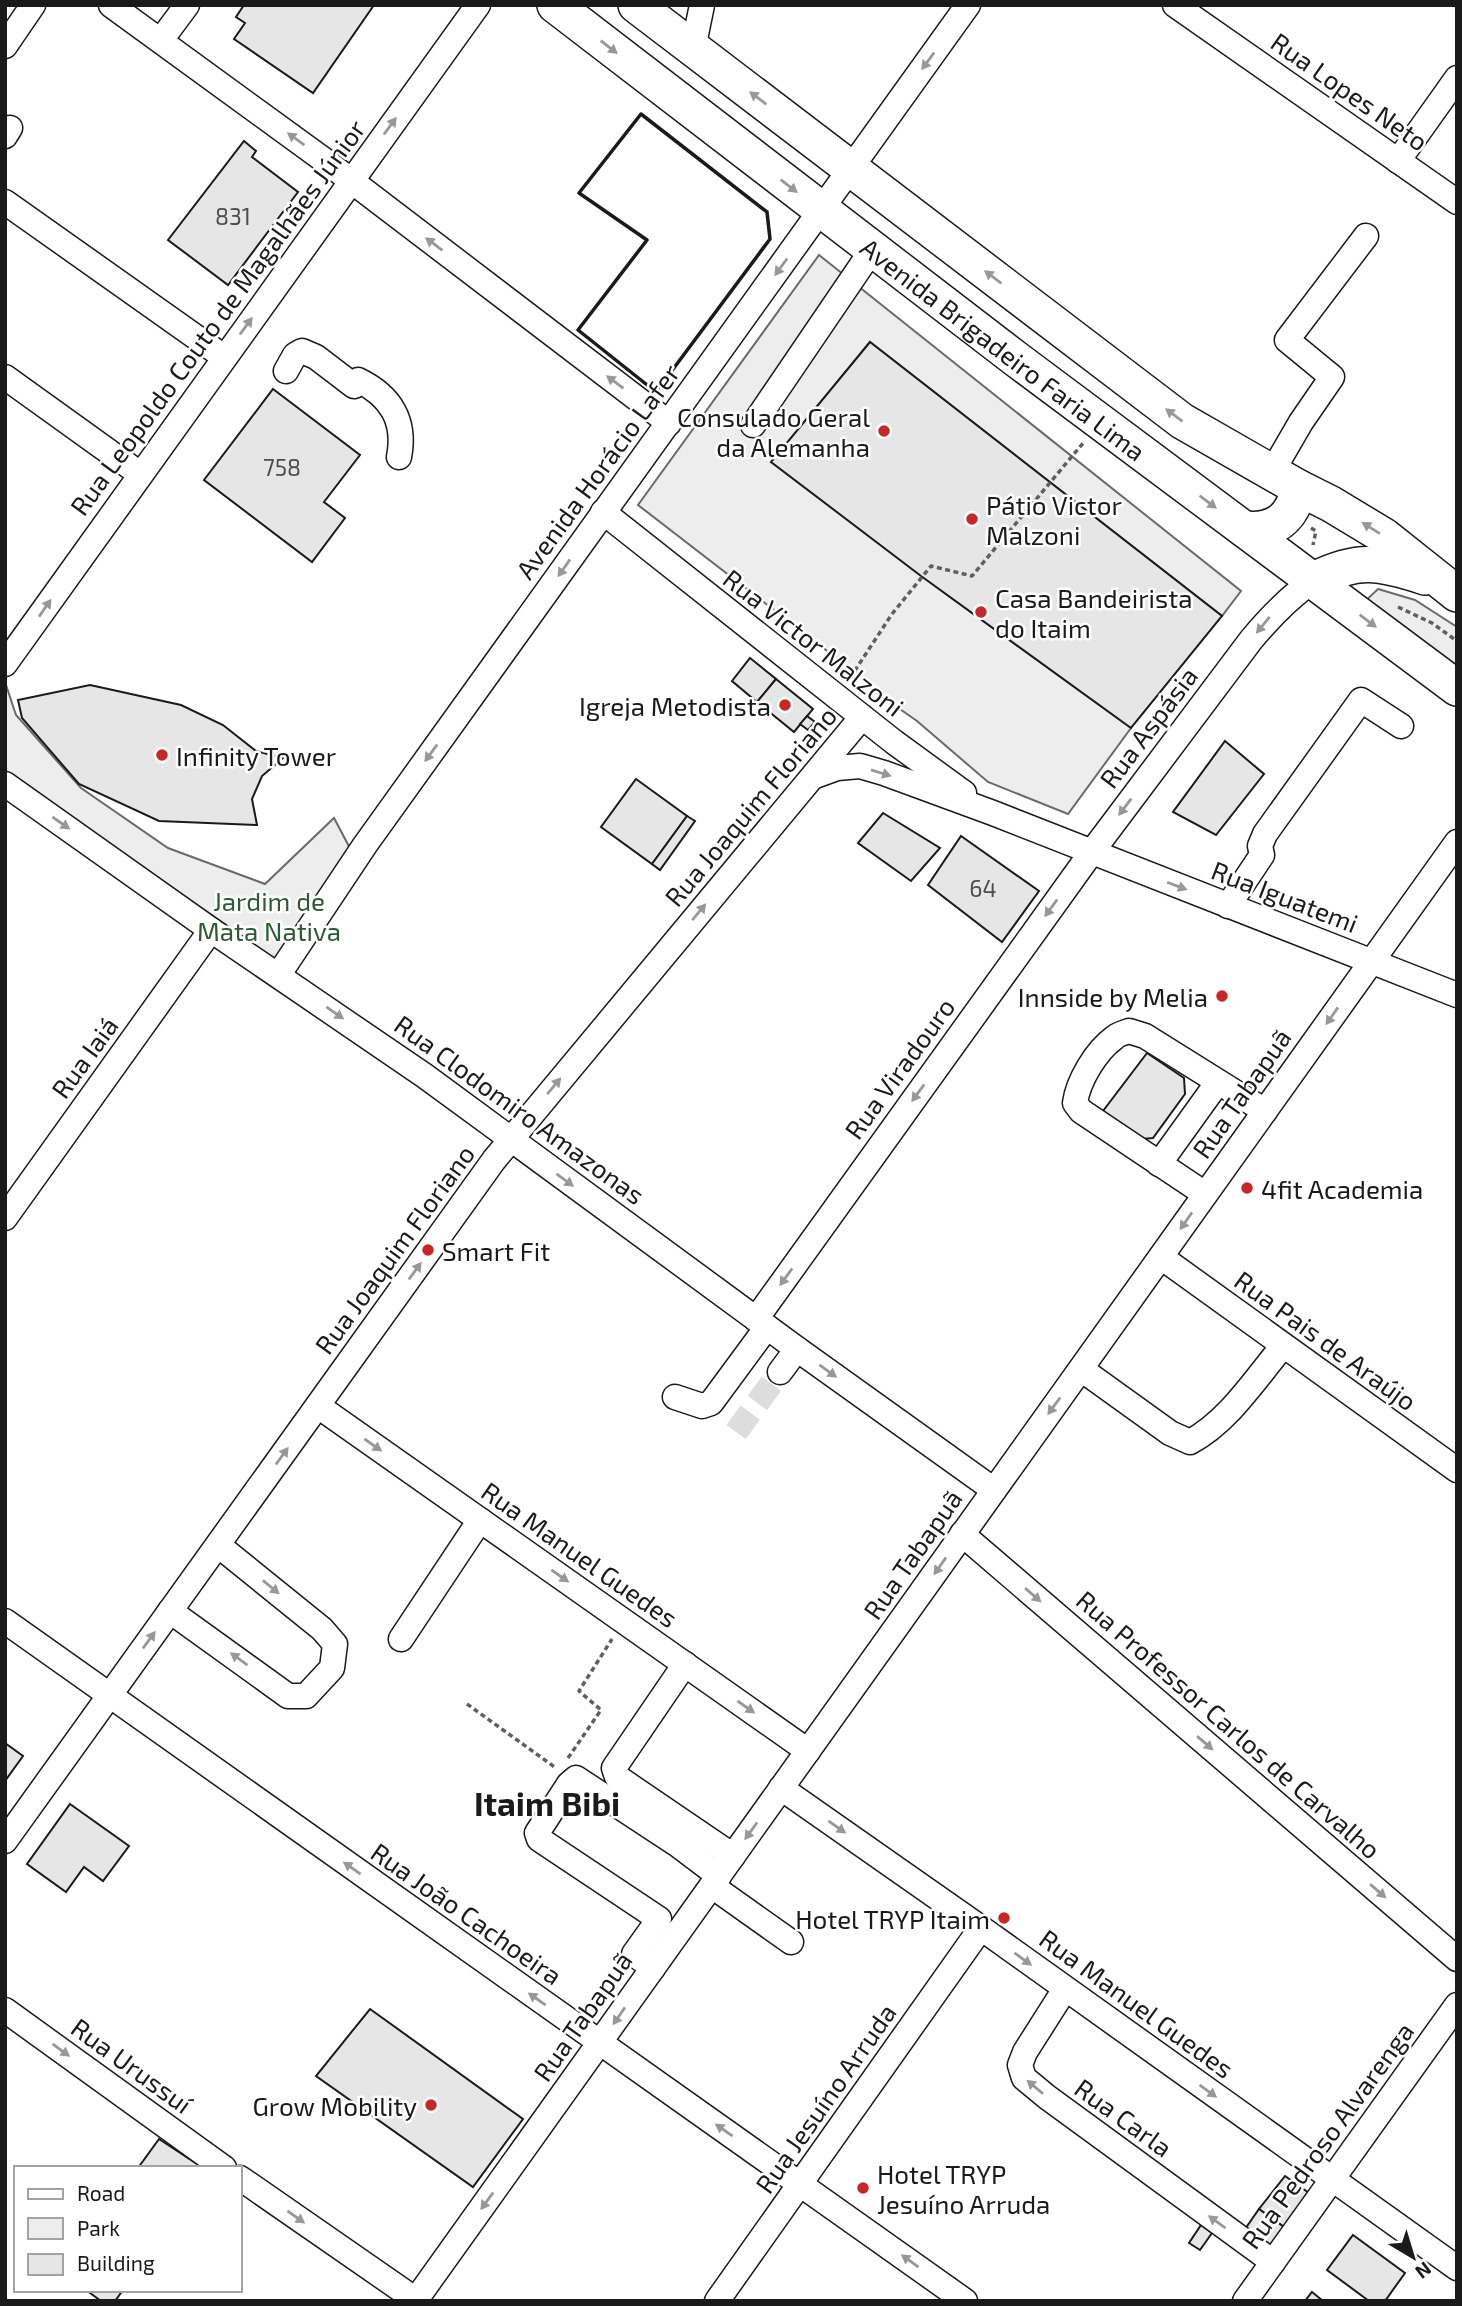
<svg xmlns="http://www.w3.org/2000/svg" width="1462" height="2306" viewBox="0 0 1462 2306" font-family="'Exo 2',sans-serif">
<rect width="100%" height="100%" fill="#fff"/>
<!-- green -->
<g fill="#ededed" stroke="#6a6a6a" stroke-width="2">
<polygon points="819,255 1241,591 1222,616 870,342 772,462 946,594 1131,728 1068,814 988,782 917,721 877,693 870,684 638,505"/>
<polygon points="1378,589 1415,600 1457,627 1457,667 1362,604"/>
<polygon points="5,682 16,715 81,788 168,848 265,884 334,818 353,854 275,959 5,772"/>
</g>
<!-- building -->
<g fill="#e6e6e6" stroke="#1a1a1a" stroke-width="2">
<polygon points="244,5 374,5 313,93 234,39 245,23 236,17"/>
<polygon points="244,141 256,151 252,157 298,192 228,285 168,240"/>
<polygon points="870,342 1222,616 1131,728 921,576 771,462"/>
<polygon points="273,389 360,455 324,502 345,518 312,562 204,480"/>
<polygon points="750,658 776,679 757,702 732,681"/>
<polygon points="776,679 813,709 794,732 757,702"/>
<polygon points="90,685 181,705 223,725 256,751 283,758 262,776 252,799 257,825 159,821 79,784 22,718 18,700"/>
<polygon points="807,716 815,722 808,730 800,724"/>
<polygon points="1225,741 1264,774 1216,835 1173,812"/>
<polygon points="636,779 687,816 652,864 601,827"/>
<polygon points="883,813 940,848 911,881 858,843"/>
<polygon points="687,816 695,821 660,870 652,864"/>
<polygon points="961,836 1039,891 1002,942 928,885"/>
<polygon points="1147,1053 1184,1078 1185,1094 1153,1138 1142,1139 1137,1138 1103,1111"/>
<polygon points="5,1743 23,1756 5,1781"/>
<polygon points="70,1804 129,1846 103,1881 84,1867 66,1892 27,1864"/>
<polygon points="370,2009 523,2119 473,2187 316,2076"/>
<polygon points="159,2139 203,2168 138,2168"/>
<polygon points="1285,2176 1309,2193 1284,2227 1259,2209"/>
<polygon points="1259,2209 1284,2227 1268,2250 1243,2232"/>
<polygon points="1201,2225 1212,2233 1200,2250 1189,2243"/>
<polygon points="1353,2235 1405,2273 1385,2301 1369,2301 1327,2270"/>
<polygon points="86,2290 123,2290 115,2301 101,2301"/>
<polygon points="1312,2292 1323,2301 1305,2301"/>
</g>
<g fill="none" stroke-linecap="round" stroke-linejoin="round">
<!-- minor-tunnel -->
<polyline stroke="#ddd" stroke-width="24" stroke-dasharray="24 12" stroke-linecap="butt" points="736,1432 780,1372"/>
<defs>
<g id="minor">
<polyline points="111,5 328,163 669,423"/>
<polyline points="1175,5 1457,202"/>
<polyline points="161,40 187,5"/>
<polyline points="5,46 33,5"/>
<polyline points="693,49 702,5"/>
<polyline points="5,136 10,128"/>
<polyline points="1398,161 1457,78"/>
<polyline points="5,202 224,357"/>
<path d="M286,371L295,355L302,351L316,357L354,386L358,380C391,396 406,421 399,457"/>
<polyline points="5,377 140,474"/>
<polyline points="753,425 872,250"/>
<polyline points="1272,472 1301,422 1332,377 1287,340 1366,236"/>
<polyline points="603,512 894,742 964,793"/>
<polyline points="5,664 478,5"/>
<polyline points="815,776 837,768 860,766 884,773 993,813 1457,995"/>
<polyline points="5,784 211,930 425,1076 797,1349 994,1490"/>
<polyline points="1228,906 1262,855 1260,846 1265,834 1361,700 1401,726"/>
<polyline points="279,974 365,845 968,5"/>
<polyline points="1159,1164 1218,1082"/>
<path d="M1205,1194L1081,1111L1075,1103C1078,1081 1096,1051 1114,1038C1118,1034 1124,1033 1129,1031L1145,1036L1265,1111"/>
<polyline points="5,1218 211,930"/>
<polyline points="1161,1257 1457,1470"/>
<path d="M756,1319L1091,853L1251,640C1270,617 1289,597 1314,580"/>
<path d="M1081,1369L1170,1433L1190,1442C1229,1421 1255,1379 1283,1346"/>
<polyline points="780,1372 797,1349"/>
<polyline points="675,1397 702,1406 711,1403 767,1327"/>
<polyline points="318,1406 808,1751"/>
<polyline points="962,1534 1457,1959"/>
<polyline points="170,1611 288,1696 306,1696 332,1668 335,1644 322,1629 218,1545"/>
<polyline points="5,1621 965,2301"/>
<polyline points="401,1639 480,1520"/>
<polyline points="685,1664 614,1768 617,1777 733,1856"/>
<polyline points="781,1788 981,1928 1457,2268"/>
<polyline points="5,1841 494,1160 862,717"/>
<polyline points="712,1886 791,1942"/>
<polyline points="653,1968 634,1954 659,1919 539,1839 537,1833 569,1784 576,1778 678,1845 719,1876"/>
<polyline points="1065,1989 1025,2052 1020,2065 1024,2078 1047,2097 1273,2262"/>
<polyline points="5,2010 224,2168"/>
<polyline points="240,2178 416,2300"/>
<polyline points="415,2301 1457,842"/>
<polyline points="717,2301 981,1928"/>
<polyline points="1245,2301 1457,2005"/>
</g>
<g id="highway">
<path id="s1" d="M555,5L1016,359L1457,688"/>
<polyline points="636,5 1182,421 1299,488 1331,504 1384,536 1457,594"/>
<path d="M1244,529C1275,532 1292,519 1299,488"/>
<path d="M1314,580C1358,558 1379,562 1425,577"/>
</g>
</defs>
<!-- minor casing -->
<use href="#minor" stroke="#1a1a1a" stroke-width="27"/>
<!-- highway casing -->
<use href="#highway" stroke="#1a1a1a" stroke-width="38"/>
<!-- path -->
<g stroke="#5f5f5f" stroke-width="3.5" stroke-dasharray="5 3.5" stroke-linecap="butt">
<polyline points="1311,528 1316,531 1313,545"/>
<polyline points="1398,607 1432,623 1457,641"/>
<polyline points="850,678 892,614 931,566 972,576 1084,442"/>
<polyline points="467,1704 556,1768"/>
<polyline points="568,1758 601,1710 579,1691 612,1639"/>
</g>
<!-- minor -->
<use href="#minor" stroke="#fff" stroke-width="24"/>
<!-- highway -->
<use href="#highway" stroke="#fff" stroke-width="35"/>
<!-- wall -->
<polygon stroke="#1a1a1a" stroke-width="3.5" points="641,114 767,212 770,239 656,392 578,330 647,240 579,193"/>
</g>
<!-- one-way arrows -->
<defs><path id="oneway-solid" d="M-6-.8H1V-3.2L6.5 0L1 3.2V.8H-6Z" transform="scale(1.75)"/></defs>
<g fill="#989898">
<use href="#oneway-solid" transform="translate(609 47) rotate(38)"/>
<use href="#oneway-solid" transform="translate(928 61) rotate(126)"/>
<use href="#oneway-solid" transform="translate(758 98) rotate(-143)"/>
<use href="#oneway-solid" transform="translate(390 126) rotate(-54)"/>
<use href="#oneway-solid" transform="translate(296 139) rotate(-144)"/>
<use href="#oneway-solid" transform="translate(789 186) rotate(38)"/>
<use href="#oneway-solid" transform="translate(434 244) rotate(-143)"/>
<use href="#oneway-solid" transform="translate(781 267) rotate(126)"/>
<use href="#oneway-solid" transform="translate(993 277) rotate(-143)"/>
<use href="#oneway-solid" transform="translate(246 326) rotate(-54)"/>
<use href="#oneway-solid" transform="translate(615 382) rotate(-143)"/>
<use href="#oneway-solid" transform="translate(1174 415) rotate(-143)"/>
<use href="#oneway-solid" transform="translate(1208 502) rotate(37)"/>
<use href="#oneway-solid" transform="translate(1371 528) rotate(-148)"/>
<use href="#oneway-solid" transform="translate(564 568) rotate(125)"/>
<use href="#oneway-solid" transform="translate(45 608) rotate(-55)"/>
<use href="#oneway-solid" transform="translate(1368 621) rotate(37)"/>
<use href="#oneway-solid" transform="translate(1263 625) rotate(129)"/>
<use href="#oneway-solid" transform="translate(431 753) rotate(126)"/>
<use href="#oneway-solid" transform="translate(881 773) rotate(17)"/>
<use href="#oneway-solid" transform="translate(1125 807) rotate(127)"/>
<use href="#oneway-solid" transform="translate(61 823) rotate(35)"/>
<use href="#oneway-solid" transform="translate(1177 886) rotate(21)"/>
<use href="#oneway-solid" transform="translate(1051 908) rotate(126)"/>
<use href="#oneway-solid" transform="translate(699 912) rotate(-50)"/>
<use href="#oneway-solid" transform="translate(335 1013) rotate(35)"/>
<use href="#oneway-solid" transform="translate(1332 1016) rotate(125)"/>
<use href="#oneway-solid" transform="translate(554 1086) rotate(-50)"/>
<use href="#oneway-solid" transform="translate(918 1093) rotate(126)"/>
<use href="#oneway-solid" transform="translate(565 1180) rotate(36)"/>
<use href="#oneway-solid" transform="translate(1186 1221) rotate(125)"/>
<use href="#oneway-solid" transform="translate(415 1271) rotate(-54)"/>
<use href="#oneway-solid" transform="translate(786 1277) rotate(126)"/>
<use href="#oneway-solid" transform="translate(828 1371) rotate(36)"/>
<use href="#oneway-solid" transform="translate(1054 1406) rotate(126)"/>
<use href="#oneway-solid" transform="translate(373 1445) rotate(35)"/>
<use href="#oneway-solid" transform="translate(282 1456) rotate(-54)"/>
<use href="#oneway-solid" transform="translate(940 1566) rotate(125)"/>
<use href="#oneway-solid" transform="translate(560 1576) rotate(35)"/>
<use href="#oneway-solid" transform="translate(271 1587) rotate(39)"/>
<use href="#oneway-solid" transform="translate(1033 1595) rotate(41)"/>
<use href="#oneway-solid" transform="translate(149 1640) rotate(-54)"/>
<use href="#oneway-solid" transform="translate(239 1659) rotate(-144)"/>
<use href="#oneway-solid" transform="translate(746 1707) rotate(35)"/>
<use href="#oneway-solid" transform="translate(1205 1743) rotate(41)"/>
<use href="#oneway-solid" transform="translate(837 1827) rotate(35)"/>
<use href="#oneway-solid" transform="translate(751 1831) rotate(126)"/>
<use href="#oneway-solid" transform="translate(352 1868) rotate(-145)"/>
<use href="#oneway-solid" transform="translate(1378 1891) rotate(41)"/>
<use href="#oneway-solid" transform="translate(1023 1959) rotate(36)"/>
<use href="#oneway-solid" transform="translate(537 1999) rotate(-145)"/>
<use href="#oneway-solid" transform="translate(619 2016) rotate(125)"/>
<use href="#oneway-solid" transform="translate(61 2050) rotate(36)"/>
<use href="#oneway-solid" transform="translate(1035 2087) rotate(-140)"/>
<use href="#oneway-solid" transform="translate(1208 2091) rotate(36)"/>
<use href="#oneway-solid" transform="translate(724 2130) rotate(-145)"/>
<use href="#oneway-solid" transform="translate(487 2201) rotate(126)"/>
<use href="#oneway-solid" transform="translate(296 2217) rotate(35)"/>
<use href="#oneway-solid" transform="translate(1217 2222) rotate(-144)"/>
<use href="#oneway-solid" transform="translate(910 2261) rotate(-144)"/>
</g>
<!-- markers -->
<g fill="#c62828" stroke="#fff" stroke-width="2.5">
<circle cx="884" cy="431" r="7"/>
<circle cx="972" cy="519" r="7"/>
<circle cx="981" cy="612" r="7"/>
<circle cx="785" cy="705" r="7"/>
<circle cx="162" cy="755" r="7"/>
<circle cx="1222" cy="996" r="7"/>
<circle cx="1247" cy="1188" r="7"/>
<circle cx="428" cy="1250" r="7"/>
<circle cx="1004" cy="1918" r="7"/>
<circle cx="431" cy="2105" r="7"/>
<circle cx="863" cy="2188" r="7"/>
</g>
<g text-anchor="middle" dominant-baseline="central" stroke-width="5" stroke-linejoin="round" paint-order="stroke">
<!-- number labels -->
<g font-size="23" fill="#4d4d4d">
<text x="233" y="216">831</text>
<text x="282" y="467">758</text>
<text x="983" y="888">64</text>
</g>
<!-- street labels -->
<g font-size="26" fill="#1a1a1a" stroke="#fff">
<text transform="translate(1350 91) rotate(35)">Rua Lopes Neto</text>
<text transform="translate(217 317) rotate(-54)">Rua Leopoldo Couto de Magalhães Júnior</text>
<text stroke="none"><textPath href="#s1" startOffset="565">Avenida Brigadeiro Faria Lima</textPath></text>
<text transform="translate(597 471) rotate(-54)">Avenida Horácio Lafer</text>
<text transform="translate(814 642) rotate(38)">Rua Victor Malzoni</text>
<text transform="translate(1148 727) rotate(-53)">Rua Aspásia</text>
<text transform="translate(750 806) rotate(-50)">Rua Joaquim Floriano</text>
<text transform="translate(1285 896) rotate(21)">Rua Iguatemi</text>
<text transform="translate(84 1057) rotate(-54)">Rua Iaiá</text>
<text transform="translate(899 1068) rotate(-54)">Rua Viradouro</text>
<text transform="translate(1241 1093) rotate(-55)">Rua Tabapuã</text>
<text transform="translate(520 1109) rotate(36)">Rua Clodomiro Amazonas</text>
<text transform="translate(394 1249) rotate(-54)">Rua Joaquim Floriano</text>
<text transform="translate(1326 1340) rotate(36)">Rua Pais de Araújo</text>
<text transform="translate(580 1554) rotate(35)">Rua Manuel Guedes</text>
<text transform="translate(912 1554) rotate(-55)">Rua Tabapuã</text>
<text transform="translate(1229 1724) rotate(41)">Rua Professor Carlos de Carvalho</text>
<text transform="translate(467 1913) rotate(35)">Rua João Cachoeira</text>
<text transform="translate(1137 2003) rotate(36)">Rua Manuel Guedes</text>
<text transform="translate(582 2016) rotate(-55)">Rua Tabapuã</text>
<text transform="translate(132 2065) rotate(36)">Rua Urussuí</text>
<text transform="translate(825 2098) rotate(-55)">Rua Jesuíno Arruda</text>
<text transform="translate(1124 2117) rotate(36)">Rua Carla</text>
<text transform="translate(1327 2135) rotate(-54)">Rua Pedroso Alvarenga</text>
</g>
<!-- poi labels -->
<g font-size="26" fill="#1a1a1a" stroke="#fff" text-anchor="start">
<text x="870" y="416" text-anchor="end">Consulado Geral<tspan x="870" dy="30">da Alemanha</tspan></text>
<text x="986" y="504">Pátio Victor<tspan x="986" dy="30">Malzoni</tspan></text>
<text x="995" y="597">Casa Bandeirista<tspan x="995" dy="30">do Itaim</tspan></text>
<text x="771" y="705" text-anchor="end">Igreja Metodista</text>
<text x="176" y="755">Infinity Tower</text>
<text x="1208" y="996" text-anchor="end">Innside by Melia</text>
<text x="1261" y="1188">4fit Academia</text>
<text x="442" y="1250">Smart Fit</text>
<text x="990" y="1918" text-anchor="end">Hotel TRYP Itaim</text>
<text x="417" y="2105" text-anchor="end">Grow Mobility</text>
<text x="877" y="2173">Hotel TRYP<tspan x="877" dy="30">Jesuíno Arruda</tspan></text>
</g>
<!-- park labels -->
<g font-size="26" fill="#2b5a34" stroke="#fff">
<text x="269" y="900">Jardim de<tspan x="269" dy="30">Mata Nativa</tspan></text>
</g>
<!-- district labels -->
<g font-size="33" font-weight="bold" fill="#1a1a1a" stroke="#fff">
<text x="547" y="1803">Itaim Bibi</text>
</g>
</g>
<!-- border -->
<rect width="1462" height="2306" fill="none" stroke="#1a1a1a" stroke-width="14"/>
<!-- legend -->
<rect x="14" y="2166" width="228" height="126" fill="#ffffff" stroke="#a3a3a3" stroke-width="2"/>
<rect x="28" y="2189" width="35" height="10" fill="#ffffff" stroke="#a3a3a3" stroke-width="2"/>
<text x="77" y="2201" font-size="21" fill="#1a1a1a">Road</text>
<rect x="28" y="2218" width="35" height="21" fill="#ededed" stroke="#a3a3a3" stroke-width="2"/>
<text x="77" y="2236" font-size="21" fill="#1a1a1a">Park</text>
<rect x="28" y="2254" width="35" height="21" fill="#e6e6e6" stroke="#a3a3a3" stroke-width="2"/>
<text x="77" y="2271" font-size="21" fill="#1a1a1a">Building</text>
<!-- north arrow -->
<g transform="translate(1413 2257) rotate(142)" stroke="#ffffff" stroke-width="5" paint-order="stroke">
<path d="M0-5L12 26L0 18L-12 26Z" fill="#1a1a1a"/>
<text y="-10" font-size="19" font-weight="bold" text-anchor="middle" fill="#1a1a1a">N</text>
</g>
</svg>
